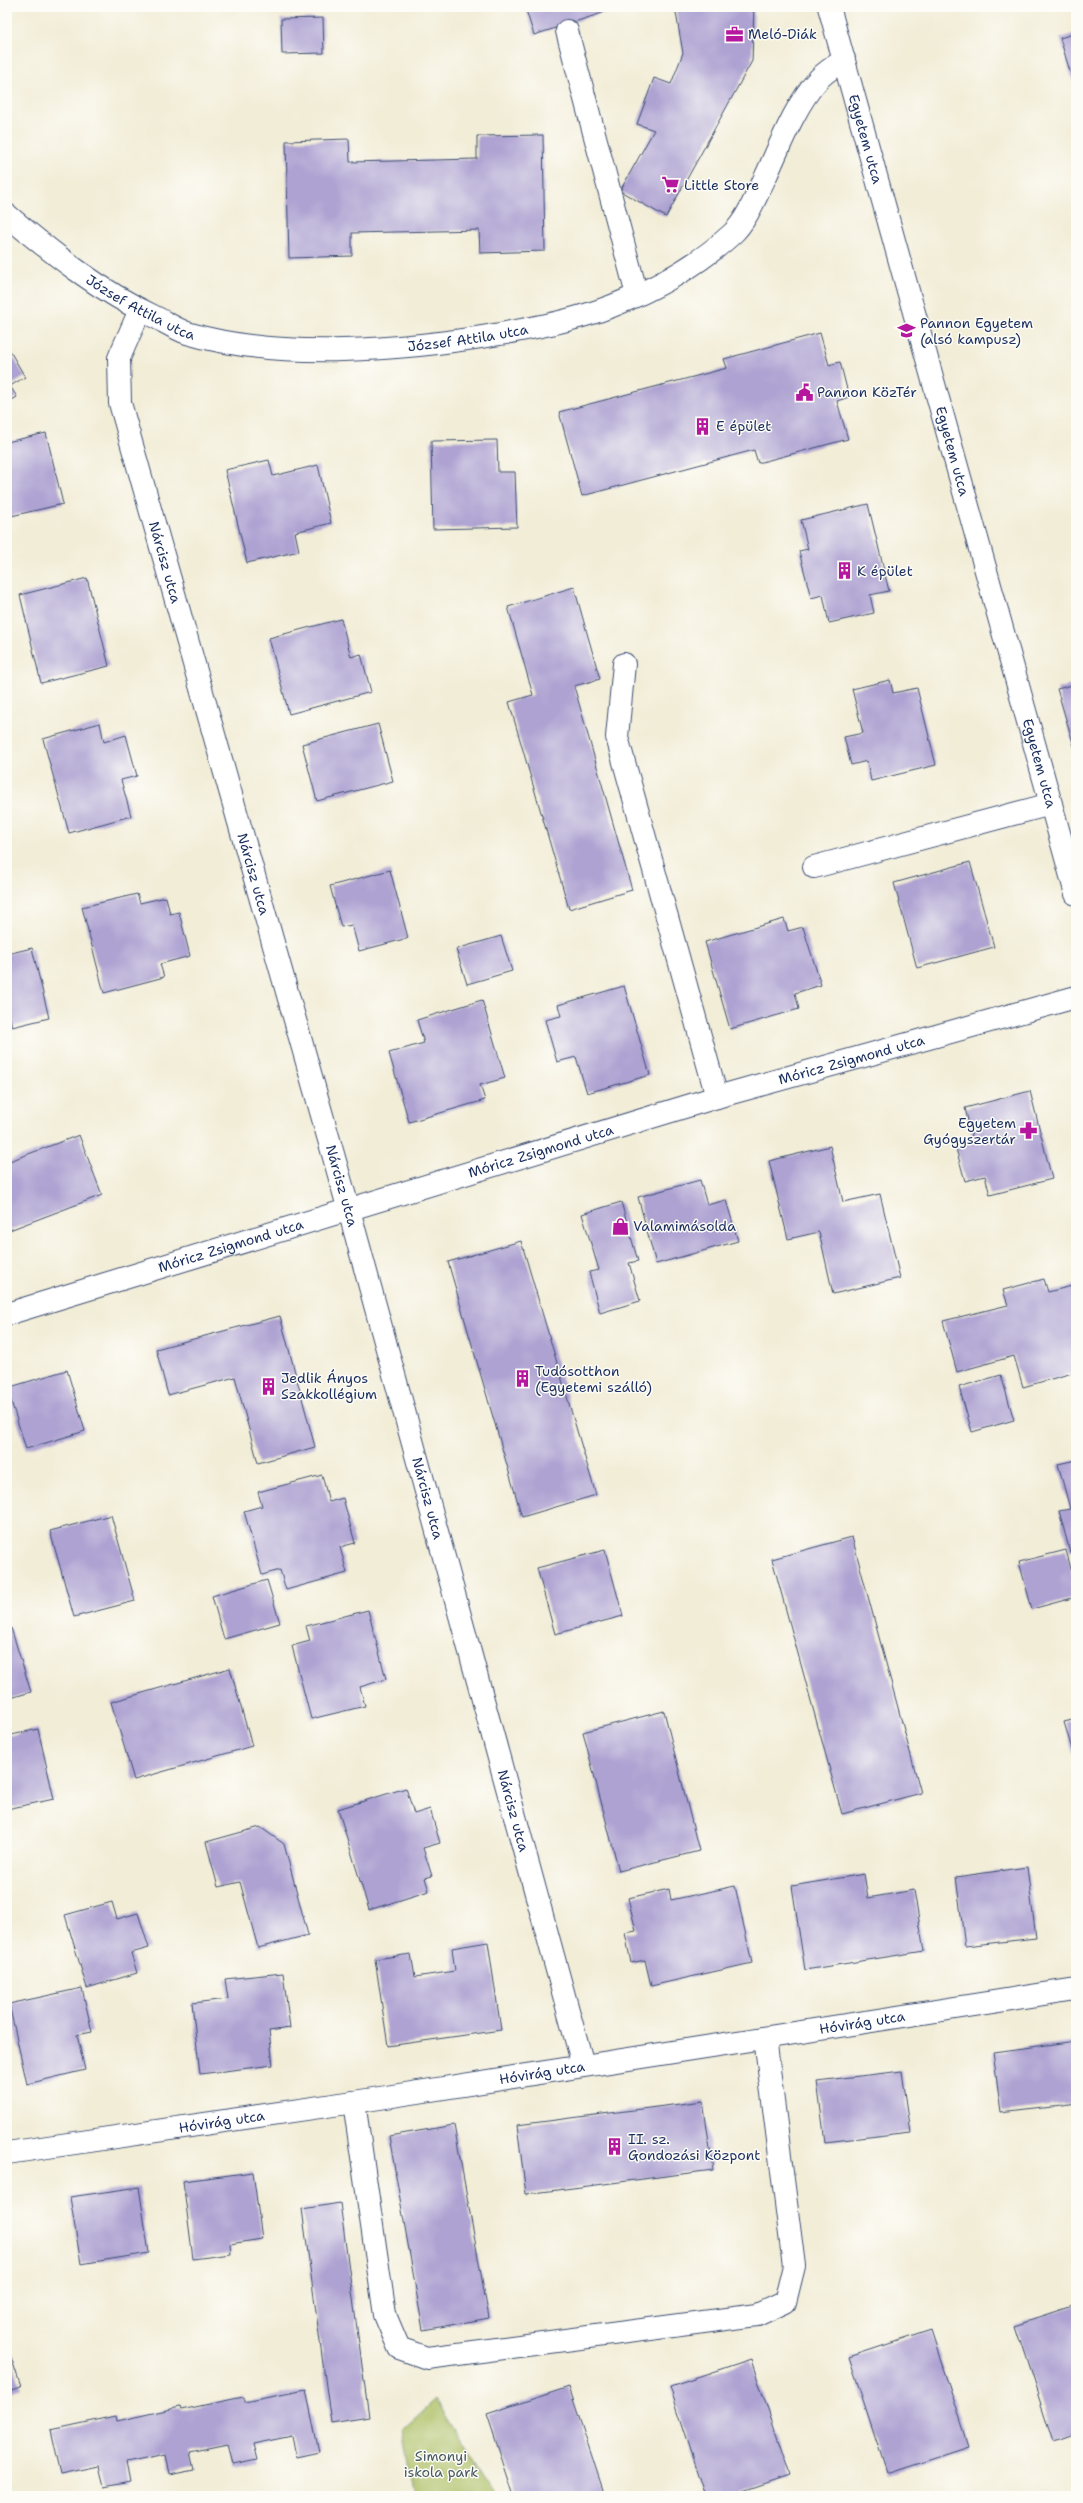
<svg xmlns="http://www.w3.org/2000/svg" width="1083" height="2503" viewBox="0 0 1083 2503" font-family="'Shantell Sans',sans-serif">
<rect width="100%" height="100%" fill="#fdfcf7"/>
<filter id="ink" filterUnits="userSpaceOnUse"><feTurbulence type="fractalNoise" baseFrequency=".025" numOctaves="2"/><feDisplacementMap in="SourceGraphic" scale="8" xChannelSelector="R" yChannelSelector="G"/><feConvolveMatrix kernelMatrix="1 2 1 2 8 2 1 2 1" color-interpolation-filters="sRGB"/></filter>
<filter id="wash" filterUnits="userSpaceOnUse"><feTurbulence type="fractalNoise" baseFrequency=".012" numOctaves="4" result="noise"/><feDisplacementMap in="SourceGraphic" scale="16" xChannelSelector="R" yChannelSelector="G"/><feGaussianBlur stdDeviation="0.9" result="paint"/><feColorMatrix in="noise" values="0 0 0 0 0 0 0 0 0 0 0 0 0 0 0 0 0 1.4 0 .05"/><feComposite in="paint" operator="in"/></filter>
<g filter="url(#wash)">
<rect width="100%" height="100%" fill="#f2edd7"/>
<!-- green -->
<polygon fill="#aabe62" stroke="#627660" points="435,2400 495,2496 416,2496 404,2428"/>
<g id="blocks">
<!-- building -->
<g fill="#ada2d2">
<polygon points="7,7 12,8 7,13"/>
<polygon points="525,7 621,7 534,35"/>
<polygon points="675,7 754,7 752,61 666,217 620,191 654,130 637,124 654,78 671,84 683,53"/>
<polygon points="323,18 324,53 282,54 281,19"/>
<polygon points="1076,33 1076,92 1060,38"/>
<polygon points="543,135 545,251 480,253 479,230 352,233 352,256 289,258 286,141 349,139 350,162 477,159 477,136"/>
<polygon points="820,333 829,365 840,362 849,397 837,401 848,439 758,463 754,450 582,496 559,412 727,368 724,359"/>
<polygon points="7,346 25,377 10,386 17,397 7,403"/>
<polygon points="46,433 63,504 7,517 7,442"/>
<polygon points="497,440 498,472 515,472 517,527 433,529 431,441"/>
<polygon points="269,460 273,476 318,465 331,523 295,532 299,551 247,563 225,470"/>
<polygon points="868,504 889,591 870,595 874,613 829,623 823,595 811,598 799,551 808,549 801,520"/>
<polygon points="87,578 109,666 41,683 20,595"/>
<polygon points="574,587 600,679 574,686 632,890 569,909 509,702 533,695 508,607"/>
<polygon points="341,619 351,657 361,654 371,692 289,714 269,638"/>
<polygon points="890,680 893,693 917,688 936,765 871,781 867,761 851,765 844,737 863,733 852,689"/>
<polygon points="1076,684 1076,753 1057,689"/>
<polygon points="100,723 104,742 126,735 137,776 121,780 131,816 69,833 43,739"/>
<polygon points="378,724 393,781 317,801 302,744"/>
<polygon points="970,862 994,947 917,968 894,883"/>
<polygon points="390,870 408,938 359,951 352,925 341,927 330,886"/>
<polygon points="137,894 140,903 166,897 170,914 179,912 190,956 160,964 164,977 104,993 82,907"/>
<polygon points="784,919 788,931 803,927 821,985 795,993 799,1009 730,1029 705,942"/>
<polygon points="501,936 512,971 467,984 456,949"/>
<polygon points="32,948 49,1018 12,1027 7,1006 7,954"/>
<polygon points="624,986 650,1075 587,1093 576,1057 557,1062 545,1020 561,1016 558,1005"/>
<polygon points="482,1000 505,1078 480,1085 485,1100 409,1122 389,1053 424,1043 417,1020"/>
<polygon points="1030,1091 1052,1179 990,1195 985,1176 965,1181 955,1145 973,1141 965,1108"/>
<polygon points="79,1135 102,1195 7,1231 7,1162"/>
<polygon points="830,1146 843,1202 880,1194 900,1278 833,1294 819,1232 788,1239 769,1161"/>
<polygon points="700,1180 707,1205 726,1200 738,1241 656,1264 638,1197"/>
<polygon points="621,1202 638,1261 629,1263 640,1301 600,1313 589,1272 599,1270 582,1214"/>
<polygon points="521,1241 596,1495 522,1517 448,1262"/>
<polygon points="1044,1279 1048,1292 1076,1285 1076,1372 1023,1387 1014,1356 957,1372 943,1321 1008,1305 1003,1290"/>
<polygon points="280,1316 315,1447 258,1463 235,1377 168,1395 156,1349"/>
<polygon points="67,1370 85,1431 26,1449 7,1388"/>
<polygon points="1001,1375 1014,1420 972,1432 959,1387"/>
<polygon points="1076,1460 1076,1550 1070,1552 1059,1511 1070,1509 1058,1464"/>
<polygon points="322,1475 329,1502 343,1498 355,1543 340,1547 347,1573 286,1590 280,1570 262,1575 244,1511 262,1506 258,1492"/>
<polygon points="111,1515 135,1601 74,1617 50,1531"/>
<polygon points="852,1537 921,1793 842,1814 772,1559"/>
<polygon points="605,1550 623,1616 555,1634 537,1568"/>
<polygon points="1066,1550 1076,1588 1076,1597 1032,1609 1019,1562"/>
<polygon points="267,1580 280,1623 224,1639 212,1596"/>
<polygon points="368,1610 386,1679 360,1687 365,1706 311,1719 292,1646 310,1641 306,1626"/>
<polygon points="11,1628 31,1692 7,1699 7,1629"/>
<polygon points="230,1668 252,1746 134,1780 111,1702"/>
<polygon points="664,1711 699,1851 619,1871 583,1732"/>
<polygon points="1076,1719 1076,1763 1064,1722"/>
<polygon points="38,1729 54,1799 7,1809 7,1736"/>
<polygon points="406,1788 414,1814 430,1809 440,1843 423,1848 432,1876 425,1878 429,1891 369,1910 338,1809"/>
<polygon points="260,1827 284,1844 308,1935 258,1948 240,1882 218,1887 206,1842"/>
<polygon points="1027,1867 1036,1938 965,1946 956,1877"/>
<polygon points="864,1874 868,1898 914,1890 924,1951 805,1970 792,1886"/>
<polygon points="735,1886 752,1963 651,1986 645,1960 631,1963 625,1933 636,1931 628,1898 669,1889 671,1900"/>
<polygon points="112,1902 117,1919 138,1913 149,1948 131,1953 137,1973 87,1988 65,1915"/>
<polygon points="488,1942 501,2030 388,2046 375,1959 411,1954 415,1977 455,1971 452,1948"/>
<polygon points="283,1973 290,2028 269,2031 273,2065 200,2074 192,2003 228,1999 225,1979"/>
<polygon points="82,1988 92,2032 77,2035 85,2070 27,2084 9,2004"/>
<polygon points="1076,2041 1076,2103 1001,2112 993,2052"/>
<polygon points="902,2071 911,2132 825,2142 817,2081"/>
<polygon points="703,2101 713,2170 526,2194 517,2125"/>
<polygon points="454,2125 489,2318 423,2330 389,2136"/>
<polygon points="253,2172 262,2239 230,2244 231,2254 193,2259 183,2181"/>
<polygon points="139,2187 149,2253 81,2264 70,2197"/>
<polygon points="340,2203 369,2417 331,2423 302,2209"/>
<polygon points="1076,2305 1076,2433 1053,2441 1015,2325"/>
<polygon points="931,2330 969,2446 887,2473 849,2357"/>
<polygon points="7,2345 21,2387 7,2392"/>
<polygon points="751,2360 790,2475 728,2496 706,2496 670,2387"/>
<polygon points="569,2387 605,2496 514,2496 487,2414"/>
<polygon points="306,2390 319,2452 296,2457 292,2436 253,2444 257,2460 233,2465 228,2444 190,2452 194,2470 169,2475 165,2455 126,2463 130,2481 104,2486 99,2466 61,2474 51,2430 116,2416 117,2421 180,2407 181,2410 243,2397 244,2402"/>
</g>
</g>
</g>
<g filter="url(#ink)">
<use href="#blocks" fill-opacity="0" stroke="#3b4c70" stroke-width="1"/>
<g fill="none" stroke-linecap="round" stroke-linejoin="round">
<defs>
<g id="minor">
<path id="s1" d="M829,7L1076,894"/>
<polyline points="567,31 637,295"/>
<path id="s2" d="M7,215C53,254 100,291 155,317C165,322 176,329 187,333C279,361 406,350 500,334C538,327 576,320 612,306C655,289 698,265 732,234C747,220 756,196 765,178C779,148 795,105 817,81C824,72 836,66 844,59"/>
<path id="s3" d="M140,310L119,358L120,403L352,1221L583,2065"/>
<polyline points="624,664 617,737 717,1097"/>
<polyline points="814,867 1051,804"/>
<path id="s4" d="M7,1314L717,1097L1076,997"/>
<polyline points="354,2102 385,2315 399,2348 427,2358 757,2315 785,2302 794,2266 765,2038"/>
<path id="s5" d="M7,2153L354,2102L1076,1989"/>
</g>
</defs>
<!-- minor casing -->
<use href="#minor" stroke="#3b4c70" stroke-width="24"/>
<!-- minor -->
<use href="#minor" stroke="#fff" stroke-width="22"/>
</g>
</g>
<!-- icons -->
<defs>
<symbol id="office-bare" viewBox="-9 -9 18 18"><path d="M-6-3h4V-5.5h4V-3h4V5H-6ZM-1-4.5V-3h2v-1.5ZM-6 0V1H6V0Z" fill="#b5179e" stroke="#fdfcf7" stroke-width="2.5" paint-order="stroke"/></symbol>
<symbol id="supermarket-bare" viewBox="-9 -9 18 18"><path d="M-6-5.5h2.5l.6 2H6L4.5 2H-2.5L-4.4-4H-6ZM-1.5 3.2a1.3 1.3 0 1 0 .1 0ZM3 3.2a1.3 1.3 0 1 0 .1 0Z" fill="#b5179e" stroke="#fdfcf7" stroke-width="2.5" paint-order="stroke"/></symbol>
<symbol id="university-bare" viewBox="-9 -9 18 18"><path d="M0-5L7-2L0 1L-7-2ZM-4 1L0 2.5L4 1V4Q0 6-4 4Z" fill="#b5179e" stroke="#fdfcf7" stroke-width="2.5" paint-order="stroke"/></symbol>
<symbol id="civic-bare" viewBox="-9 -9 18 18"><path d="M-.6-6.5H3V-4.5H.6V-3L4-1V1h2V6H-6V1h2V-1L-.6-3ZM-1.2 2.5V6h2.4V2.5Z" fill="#b5179e" stroke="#fdfcf7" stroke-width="2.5" paint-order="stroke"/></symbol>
<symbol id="building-bare" viewBox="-9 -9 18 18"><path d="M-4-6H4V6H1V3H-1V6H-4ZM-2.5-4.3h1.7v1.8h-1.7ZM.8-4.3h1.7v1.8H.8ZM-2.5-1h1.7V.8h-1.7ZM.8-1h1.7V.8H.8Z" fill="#b5179e" stroke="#fdfcf7" stroke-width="2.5" paint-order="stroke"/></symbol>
<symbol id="pharmacy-bare" viewBox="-9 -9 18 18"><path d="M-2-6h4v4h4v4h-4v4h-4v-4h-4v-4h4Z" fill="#b5179e" stroke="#fdfcf7" stroke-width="2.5" paint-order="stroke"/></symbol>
<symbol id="shop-bare" viewBox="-9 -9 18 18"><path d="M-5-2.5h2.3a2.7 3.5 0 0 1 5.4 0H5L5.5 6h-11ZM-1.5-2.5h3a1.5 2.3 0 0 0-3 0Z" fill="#b5179e" stroke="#fdfcf7" stroke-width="2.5" paint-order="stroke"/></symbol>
</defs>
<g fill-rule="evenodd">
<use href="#office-bare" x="722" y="22" width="25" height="25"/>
<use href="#supermarket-bare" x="658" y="172" width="25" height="25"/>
<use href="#university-bare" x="894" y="318" width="25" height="25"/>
<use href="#civic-bare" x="792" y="380" width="25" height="25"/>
<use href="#building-bare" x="690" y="414" width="25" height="25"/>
<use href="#building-bare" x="832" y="558" width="25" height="25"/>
<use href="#pharmacy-bare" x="1016" y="1118" width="25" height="25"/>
<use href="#shop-bare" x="608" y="1214" width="25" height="25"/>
<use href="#building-bare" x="510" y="1366" width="25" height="25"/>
<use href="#building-bare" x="256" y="1374" width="25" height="25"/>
<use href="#building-bare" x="602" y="2134" width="25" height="25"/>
</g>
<g text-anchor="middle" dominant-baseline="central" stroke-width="3" stroke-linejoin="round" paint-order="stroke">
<!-- poi labels -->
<g font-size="14" fill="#1b2f5e" stroke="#fdfcf7" text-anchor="start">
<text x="748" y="34">Meló-Diák</text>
<text x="684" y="185">Little Store</text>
<text x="920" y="323">Pannon Egyetem<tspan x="920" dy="16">(alsó kampusz)</tspan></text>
<text x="817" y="392">Pannon KözTér</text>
<text x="716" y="426">E épület</text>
<text x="857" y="571">K épület</text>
<text x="1016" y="1123" text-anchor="end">Egyetem<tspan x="1016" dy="16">Gyógyszertár</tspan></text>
<text x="633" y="1226">Valamimásolda</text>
<text x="535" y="1371">Tudósotthon<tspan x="535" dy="16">(Egyetemi szálló)</tspan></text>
<text x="281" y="1378">Jedlik Ányos<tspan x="281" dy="16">Szakkollégium</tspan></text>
<text x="628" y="2139">II. sz.<tspan x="628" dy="16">Gondozási Központ</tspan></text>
</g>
<!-- street labels -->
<g font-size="14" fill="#1b2f5e" stroke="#fdfcf7">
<text stroke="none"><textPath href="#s1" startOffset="137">Egyetem utca</textPath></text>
<text stroke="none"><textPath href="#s2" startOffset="163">József Attila utca</textPath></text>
<text stroke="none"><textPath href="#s2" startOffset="499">József Attila utca</textPath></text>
<text stroke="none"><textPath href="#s1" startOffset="461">Egyetem utca</textPath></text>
<text stroke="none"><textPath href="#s3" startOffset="263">Nárcisz utca</textPath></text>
<text stroke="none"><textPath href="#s1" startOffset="785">Egyetem utca</textPath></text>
<text stroke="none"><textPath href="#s3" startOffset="587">Nárcisz utca</textPath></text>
<text stroke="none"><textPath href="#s4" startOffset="882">Móricz Zsigmond utca</textPath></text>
<text stroke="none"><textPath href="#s4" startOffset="558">Móricz Zsigmond utca</textPath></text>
<text stroke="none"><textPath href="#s3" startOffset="911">Nárcisz utca</textPath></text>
<text stroke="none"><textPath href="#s4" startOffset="234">Móricz Zsigmond utca</textPath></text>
<text stroke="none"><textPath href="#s3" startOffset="1235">Nárcisz utca</textPath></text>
<text stroke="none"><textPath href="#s3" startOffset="1559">Nárcisz utca</textPath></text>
<text stroke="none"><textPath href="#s5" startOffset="865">Hóvirág utca</textPath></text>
<text stroke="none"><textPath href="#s5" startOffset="541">Hóvirág utca</textPath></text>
<text stroke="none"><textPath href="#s5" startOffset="217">Hóvirág utca</textPath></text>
</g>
<!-- park labels -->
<g font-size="14" fill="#465a5f" stroke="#fdfcf7">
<text x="441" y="2456">Simonyi<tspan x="441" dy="16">iskola park</tspan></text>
</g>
</g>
<!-- margin -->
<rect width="1083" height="2503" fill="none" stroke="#fdfcf7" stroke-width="24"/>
</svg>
